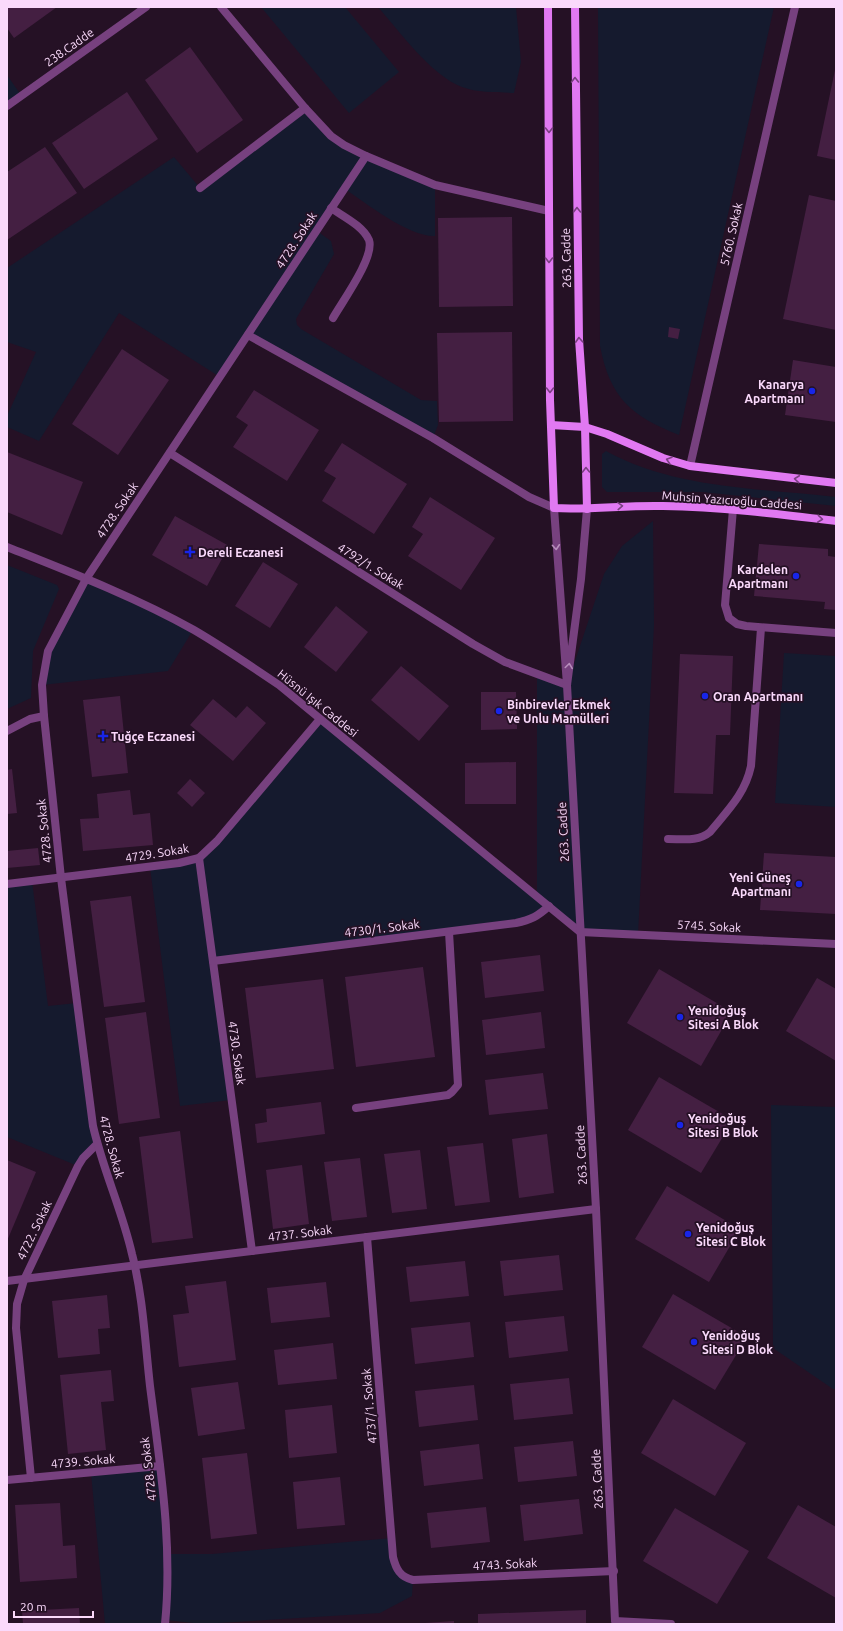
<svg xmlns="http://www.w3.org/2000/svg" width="843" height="1631" viewBox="0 0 843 1631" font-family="Ubuntu,sans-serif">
<rect width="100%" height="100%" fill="#251125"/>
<!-- green -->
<g fill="#151a2e">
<polygon points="261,7 345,7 399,72 349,113"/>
<path d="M378,7H516L521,62L514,93C497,92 478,93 462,87C432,76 399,31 378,7Z"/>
<path d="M598,7H774L679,435C631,416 610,398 600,346Z"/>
<polygon points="7,75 21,95 7,105"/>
<path d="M305,108L331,136L435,185V236C409,237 367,204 345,189L317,231L331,241L334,254L296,319L297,325L301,329L421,400L437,401L438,425L433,438L248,335L220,377L119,313L39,441L7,427V416L36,352L7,342V268L174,157L200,188Z"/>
<path d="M606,451C675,489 759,488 836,497V506L702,492H607L602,487V454Z"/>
<polygon points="653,521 654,625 638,935 580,932 549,906 538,916 213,961 231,1100 180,1106 150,867 199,858 320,719 537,896 537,675 567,685 604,574 622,546"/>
<polygon points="7,565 57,585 59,589 33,651 31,698 7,709"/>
<polygon points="86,579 193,630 168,671 42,685 44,664"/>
<polygon points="784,653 836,656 836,807 775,803"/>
<polygon points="32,881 48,1006 77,1003 97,1144 78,1166 7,1137 7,884"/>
<polygon points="771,1105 836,1107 836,1389 833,1389 773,1348"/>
<polygon points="160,1466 168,1554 212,1554 392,1538 394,1563 413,1580 412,1596 380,1613 202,1624 166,1620 165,1624 105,1624 91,1473"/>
</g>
<!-- building -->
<g fill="#441f42">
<polygon points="7,7 57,7 14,38 7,28"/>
<polygon points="190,47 243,120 197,153 145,80"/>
<polygon points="835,70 836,70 836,160 817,156"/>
<polygon points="127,92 158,139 84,189 52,143"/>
<polygon points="45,147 77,193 7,240 7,172"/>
<polygon points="809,195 836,201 836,330 783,319"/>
<polygon points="512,217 513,306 439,307 438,218"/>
<polygon points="669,327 680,329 678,339 668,337"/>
<polygon points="512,332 513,421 439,422 437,333"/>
<polygon points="122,349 169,380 118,455 72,424"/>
<polygon points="793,360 836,367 836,422 785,415"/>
<polygon points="254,390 319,430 287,481 233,447 248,425 236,417"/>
<polygon points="342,443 407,484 374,534 322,501 336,478 324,471"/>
<polygon points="7,452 83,482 62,535 7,512"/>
<polygon points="430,497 495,538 461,590 408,556 423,534 412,527"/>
<polygon points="175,516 229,546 207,586 152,555"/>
<polygon points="759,544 828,549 828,556 836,557 836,610 824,609 825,602 754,596"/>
<polygon points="263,562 298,584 270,628 235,606"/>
<polygon points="336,606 368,632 336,672 304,647"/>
<polygon points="680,654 733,656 730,735 716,735 713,794 674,793"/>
<polygon points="401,666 449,706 419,741 371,700"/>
<polygon points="481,692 516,692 517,729 481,730"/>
<polygon points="120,696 128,773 92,777 83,700"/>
<polygon points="213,699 236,718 247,706 266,723 233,761 190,725"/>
<polygon points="516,762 516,804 465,804 465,763"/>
<polygon points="12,769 17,813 7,814 7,770"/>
<polygon points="190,779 205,793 192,807 177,793"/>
<polygon points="130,790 133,815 150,813 153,845 83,851 80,819 99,818 97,794"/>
<polygon points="38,848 40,865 7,868 7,851"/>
<polygon points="764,853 836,857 836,914 760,910"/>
<polygon points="131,896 145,1002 104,1007 90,901"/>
<polygon points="540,955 544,991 485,998 481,962"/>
<polygon points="423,967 435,1057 356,1067 345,977"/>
<polygon points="659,969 732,1012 701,1066 627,1023"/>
<polygon points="817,978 836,989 836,1061 786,1031"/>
<polygon points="323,979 334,1069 256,1078 245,988"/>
<polygon points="146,1012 160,1118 119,1124 105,1018"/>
<polygon points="541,1012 545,1048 486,1055 482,1020"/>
<polygon points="543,1073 548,1109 489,1115 485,1080"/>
<polygon points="659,1077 733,1120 701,1173 628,1130"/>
<polygon points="321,1102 325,1134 257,1143 255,1124 267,1122 266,1109"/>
<polygon points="180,1131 193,1238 152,1243 139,1137"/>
<polygon points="547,1134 554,1193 519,1198 512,1139"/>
<polygon points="483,1143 490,1202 455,1206 447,1147"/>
<polygon points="420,1150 427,1209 392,1213 384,1154"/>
<polygon points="360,1158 367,1217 332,1221 324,1162"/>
<polygon points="7,1160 36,1172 7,1241"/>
<polygon points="302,1165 309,1224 273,1229 266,1170"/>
<polygon points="667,1186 740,1229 709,1282 635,1239"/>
<polygon points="559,1255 563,1290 504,1296 500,1261"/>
<polygon points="465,1261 469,1296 410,1302 406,1267"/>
<polygon points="226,1281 236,1360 179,1367 173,1315 189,1313 185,1286"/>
<polygon points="326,1282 330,1317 271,1323 267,1288"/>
<polygon points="673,1294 747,1337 715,1390 642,1347"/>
<polygon points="107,1295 110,1328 98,1329 100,1354 58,1358 52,1301"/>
<polygon points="564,1316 568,1351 509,1358 505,1322"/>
<polygon points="470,1322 474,1357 415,1364 411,1328"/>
<polygon points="333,1343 337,1379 278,1385 274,1350"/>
<polygon points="111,1370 114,1401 101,1402 106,1450 68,1454 60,1375"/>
<polygon points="569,1378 573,1414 514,1420 510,1384"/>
<polygon points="238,1382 245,1429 198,1436 191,1388"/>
<polygon points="474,1385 478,1420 419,1427 415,1391"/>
<polygon points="673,1399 746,1443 715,1496 641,1453"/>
<polygon points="332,1405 337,1453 289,1458 285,1410"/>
<polygon points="573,1441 577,1476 518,1482 514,1447"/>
<polygon points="479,1444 483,1479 424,1486 420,1451"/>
<polygon points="247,1453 257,1534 211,1539 202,1458"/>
<polygon points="340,1477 345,1525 297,1529 293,1482"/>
<polygon points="579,1499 583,1534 524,1541 520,1505"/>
<polygon points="60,1503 63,1546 75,1545 77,1578 20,1582 15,1505"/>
<polygon points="798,1505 836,1527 836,1598 767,1558"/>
<polygon points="486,1507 490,1542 431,1548 427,1513"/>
<polygon points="675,1508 749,1551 717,1604 643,1561"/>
<polygon points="79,1608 80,1624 23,1624 22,1611"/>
<polygon points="586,1610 586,1624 478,1624 478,1614"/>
<polygon points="454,1621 454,1624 425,1624 425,1623"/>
</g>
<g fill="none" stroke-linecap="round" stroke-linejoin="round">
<!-- service -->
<g stroke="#77417f" stroke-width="8">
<polyline points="200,188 305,108"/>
<path d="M331,208C344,217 363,226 369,240C375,257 342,302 333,318"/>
<polyline points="248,335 433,438 529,497 554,508"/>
<polyline points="170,453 473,644 505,662 567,685"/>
<polyline points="733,509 725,605 729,618 737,624 746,626 836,633"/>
<polyline points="7,731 30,719 44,716"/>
<path d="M668,839C683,839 698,842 710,832C728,810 745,794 751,766L761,628"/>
<polyline points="199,858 252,1251"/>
<path d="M213,961L516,923C531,920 538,916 549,906"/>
<polyline points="356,1108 448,1095 452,1092 458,1085 449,932"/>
<path d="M367,1237L393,1557C396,1569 400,1577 413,1580L614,1571"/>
<polyline points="7,1281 596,1209"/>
<polyline points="31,1478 16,1328 17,1304 24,1280 78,1166 83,1158 97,1144"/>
<polyline points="7,1480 160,1466"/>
</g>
<!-- minor -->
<g stroke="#77417f" stroke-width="8">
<polyline points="221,7 305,108 331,136 344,145 366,156 435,185 549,211"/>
<polyline points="690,466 795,7"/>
<path d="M7,547C70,572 135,597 194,630C223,647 251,666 279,685L580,932L836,944"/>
<polyline points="7,884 179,863 199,858 217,841 320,719"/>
<path d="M165,1624C173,1544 160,1465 150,1386C145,1342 143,1296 132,1254C122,1210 103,1170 93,1126L61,878L44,716L42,685L48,651L86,579L366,156"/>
</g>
<!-- tertiary -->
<g stroke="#77417f" stroke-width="8">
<polyline points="7,106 146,7"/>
<polyline points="554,508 567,685 581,579 587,509"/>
<polyline points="567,685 596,1209 615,1621 671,1624"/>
</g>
<!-- secondary -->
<g stroke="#e179f2" stroke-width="8">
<path d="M548,7L550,400L554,508C590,510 626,505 663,506C721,507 778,514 836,521"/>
<polyline points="575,7 579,339 585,427 587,509"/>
<polyline points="551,425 585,427 607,434 663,458 690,466 836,483"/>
</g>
</g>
<!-- one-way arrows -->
<defs><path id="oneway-chevron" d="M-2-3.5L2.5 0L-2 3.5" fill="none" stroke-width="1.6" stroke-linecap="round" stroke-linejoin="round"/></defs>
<g stroke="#7a4081">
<use href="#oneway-chevron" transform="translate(575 80) rotate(-91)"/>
<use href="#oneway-chevron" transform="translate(549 130) rotate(90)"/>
<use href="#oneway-chevron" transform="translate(577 210) rotate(-91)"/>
<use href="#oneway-chevron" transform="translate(549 260) rotate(90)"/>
<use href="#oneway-chevron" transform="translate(579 340) rotate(-93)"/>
<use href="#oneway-chevron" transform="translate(550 390) rotate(90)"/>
<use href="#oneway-chevron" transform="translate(669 460) rotate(-163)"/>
<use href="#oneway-chevron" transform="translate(586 470) rotate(-91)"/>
<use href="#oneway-chevron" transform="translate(797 479) rotate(-174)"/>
<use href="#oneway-chevron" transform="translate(620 506) rotate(-3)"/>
<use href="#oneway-chevron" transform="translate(820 519) rotate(6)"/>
</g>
<g stroke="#b88dbd">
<use href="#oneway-chevron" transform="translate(556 547) rotate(86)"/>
<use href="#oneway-chevron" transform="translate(569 666) rotate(-82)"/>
</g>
<!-- markers -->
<g fill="#1825e8" stroke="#251125" stroke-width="1.5">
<circle cx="812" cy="391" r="4"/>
<path d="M188 546h4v4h4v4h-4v4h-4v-4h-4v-4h4z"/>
<circle cx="796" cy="576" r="4"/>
<circle cx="705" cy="696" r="4"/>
<circle cx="499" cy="711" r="4"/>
<path d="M101 730h4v4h4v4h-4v4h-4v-4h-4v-4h4z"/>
<circle cx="799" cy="884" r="4"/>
<circle cx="680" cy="1017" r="4"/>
<circle cx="680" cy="1125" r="4"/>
<circle cx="688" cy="1234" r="4"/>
<circle cx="694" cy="1342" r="4"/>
</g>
<g text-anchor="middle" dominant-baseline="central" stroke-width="3.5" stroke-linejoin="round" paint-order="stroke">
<!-- street labels -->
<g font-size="12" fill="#fad9fb" stroke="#251125">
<text transform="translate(69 47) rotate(-35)">238.Cadde</text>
<text transform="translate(731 234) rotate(-77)">5760. Sokak</text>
<text transform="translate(296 240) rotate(-57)">4728. Sokak</text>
<text transform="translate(566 258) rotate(-91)">263. Cadde</text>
<text transform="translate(732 500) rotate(4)">Muhsin Yazıcıoğlu Caddesi</text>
<text transform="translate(117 510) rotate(-56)">4728. Sokak</text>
<text transform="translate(371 566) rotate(32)">4792/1. Sokak</text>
<text transform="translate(318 703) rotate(39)">Hüsnü Işık Caddesi</text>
<text transform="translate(44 831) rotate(-96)">4728. Sokak</text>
<text transform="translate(563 832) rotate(-93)">263. Cadde</text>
<text transform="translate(157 853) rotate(-9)">4729. Sokak</text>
<text transform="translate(709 926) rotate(3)">5745. Sokak</text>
<text transform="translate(382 928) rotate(-7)">4730/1. Sokak</text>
<text transform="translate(237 1053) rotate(82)">4730. Sokak</text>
<text transform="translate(112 1147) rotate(75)">4728. Sokak</text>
<text transform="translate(581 1155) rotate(-93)">263. Cadde</text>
<text transform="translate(34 1230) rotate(-64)">4722. Sokak</text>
<text transform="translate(300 1233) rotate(-7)">4737. Sokak</text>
<text transform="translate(369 1406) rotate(-95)">4737/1. Sokak</text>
<text transform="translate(83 1461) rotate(-5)">4739. Sokak</text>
<text transform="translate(148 1469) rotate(-97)">4728. Sokak</text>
<text transform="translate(597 1479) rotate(-93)">263. Cadde</text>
<text transform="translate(505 1564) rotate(-3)">4743. Sokak</text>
</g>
<!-- poi labels -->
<g font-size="12" font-weight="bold" fill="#fad9fb" stroke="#251125" text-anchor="start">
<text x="804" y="384" text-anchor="end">Kanarya<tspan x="804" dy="14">Apartmanı</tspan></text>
<text x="198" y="552">Dereli Eczanesi</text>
<text x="788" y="569" text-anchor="end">Kardelen<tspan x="788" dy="14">Apartmanı</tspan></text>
<text x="713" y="696">Oran Apartmanı</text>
<text x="507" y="704">Binbirevler Ekmek<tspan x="507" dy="14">ve Unlu Mamülleri</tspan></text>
<text x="111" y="736">Tuğçe Eczanesi</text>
<text x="791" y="877" text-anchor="end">Yeni Güneş<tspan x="791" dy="14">Apartmanı</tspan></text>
<text x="688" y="1010">Yenidoğuş<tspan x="688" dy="14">Sitesi A Blok</tspan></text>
<text x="688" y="1118">Yenidoğuş<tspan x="688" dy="14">Sitesi B Blok</tspan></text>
<text x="696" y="1227">Yenidoğuş<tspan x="696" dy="14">Sitesi C Blok</tspan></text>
<text x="702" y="1335">Yenidoğuş<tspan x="702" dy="14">Sitesi D Blok</tspan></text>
</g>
</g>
<!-- border -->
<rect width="843" height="1631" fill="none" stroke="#fad9fb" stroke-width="16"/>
<!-- scale -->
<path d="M14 1611v6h79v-6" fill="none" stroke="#fad9fb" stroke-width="2"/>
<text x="20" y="1611" font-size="12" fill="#fad9fb" stroke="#251125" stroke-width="3" paint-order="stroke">20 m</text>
</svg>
